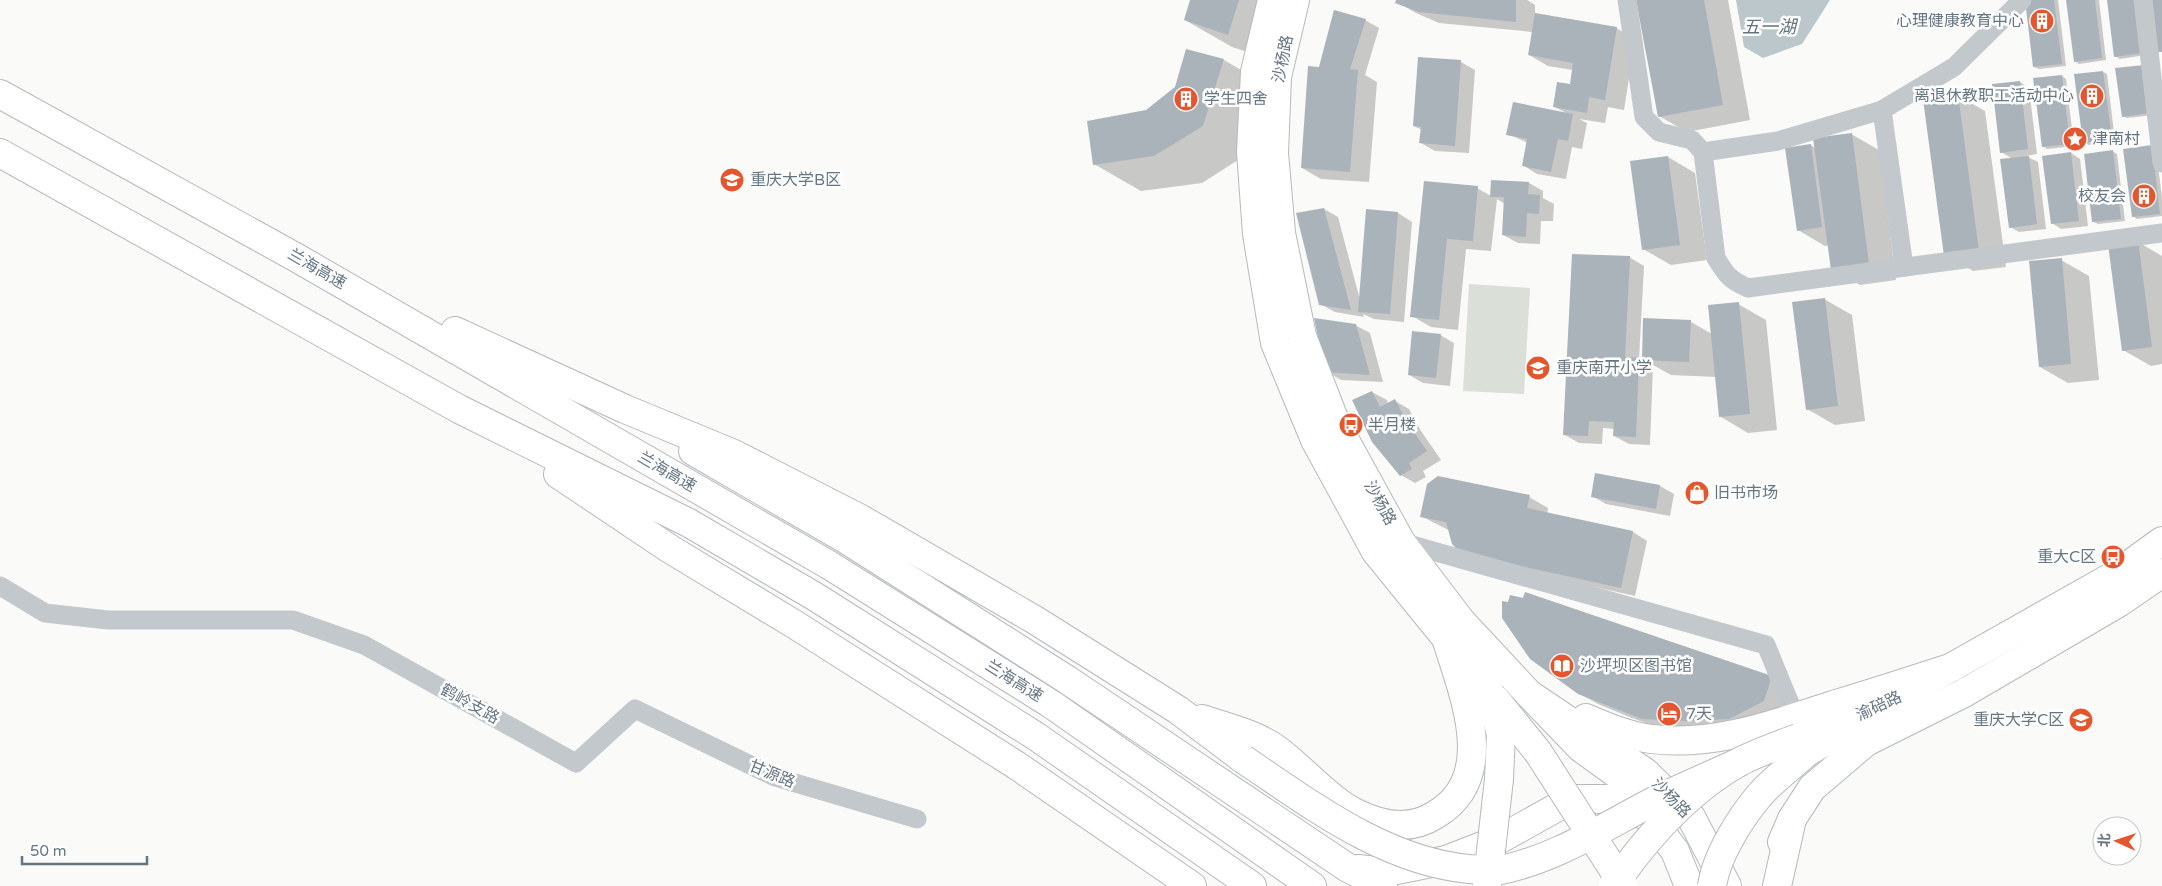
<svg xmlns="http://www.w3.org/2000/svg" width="2162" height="886" viewBox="0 0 2162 886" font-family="'Varela Round','Noto Sans SC',sans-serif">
<rect width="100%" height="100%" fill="#fafaf8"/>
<!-- green -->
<polygon fill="#dadfd7" points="1469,284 1530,288 1524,394 1463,391"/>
<!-- water -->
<polygon fill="#bbc7cb" points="1736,0 1830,0 1802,44 1763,58 1744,47"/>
<!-- shadow -->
<g fill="#0003">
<polygon points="1192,0 1293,0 1275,61 1232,47 1185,20"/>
<polygon points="1397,0 1527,0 1535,5 1535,15 1616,28 1635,39 1624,110 1608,107 1605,123 1579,119 1587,123 1582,149 1572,147 1566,179 1537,174 1523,165 1528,143 1508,134 1566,113 1555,107 1571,85 1573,70 1548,66 1529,55 1533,32 1439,23 1416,13 1397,2"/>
<polygon points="1638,0 1728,0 1750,120 1687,132 1659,116"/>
<polygon points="2026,0 2058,0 2066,66 2039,69 2034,67"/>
<polygon points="2067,0 2099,0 2106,60 2079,64 2075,61"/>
<polygon points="2108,0 2146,55 2120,59 2115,56"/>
<polygon points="1365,20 1379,28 1365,75 1377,82 1369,182 1321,179 1302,168 1325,69"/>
<polygon points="1224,60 1270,87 1249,153 1202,183 1141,191 1094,164 1146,112"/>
<polygon points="1461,62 1475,70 1469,153 1435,151 1421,143 1422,130 1414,126"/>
<polygon points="2117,70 2154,115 2127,118 2123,116"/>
<polygon points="2103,72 2107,74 2115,141 2089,145 2084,142"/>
<polygon points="2062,76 2066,79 2074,146 2047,149 2043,146"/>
<polygon points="2020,82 2029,88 2037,154 2026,156 2038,162 2046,229 2019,232 2010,227 2013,159 2001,152"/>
<polygon points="1957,95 1985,111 2006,267 1973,271 1946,255"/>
<polygon points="1851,134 1879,150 1896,280 1860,285 1832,269 1829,245 1825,246 1798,230 1811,145 1816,149"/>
<polygon points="2156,149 2162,198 2162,216 2137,219 2133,216"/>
<polygon points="2112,151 2117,154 2125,221 2098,224 2094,222"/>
<polygon points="2071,153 2080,159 2088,226 2061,229 2052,223"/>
<polygon points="1668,157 1695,173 1707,260 1671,265 1643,249"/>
<polygon points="1425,183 1477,188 1491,196 1529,183 1543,191 1543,198 1554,204 1553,221 1541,221 1540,244 1518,243 1503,235 1505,204 1497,199 1491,251 1466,249 1458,330 1431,327 1412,316"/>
<polygon points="1324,209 1338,217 1360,300 1398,213 1412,222 1404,322 1374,319 1363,314 1364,317 1335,312 1320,304"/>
<polygon points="2138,242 2162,256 2162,364 2151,366 2123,350"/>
<polygon points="1629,257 1644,266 1639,359 1643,362 1645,320 1691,322 1712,334 1738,304 1766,320 1777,430 1748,433 1721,417 1717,377 1671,375 1653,365 1650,445 1629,444 1614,436 1615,429 1603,428 1602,444 1579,443 1565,435"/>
<polygon points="2061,260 2089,276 2099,380 2068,383 2040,367"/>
<polygon points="1824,299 1852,315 1865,421 1835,425 1807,409"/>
<polygon points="1355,325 1370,333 1383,382 1341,380 1326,371"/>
<polygon points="1440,335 1454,343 1450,386 1423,383 1409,375"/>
<polygon points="1372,392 1387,400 1388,404 1395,401 1409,409 1421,431 1441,460 1423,471 1426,477 1415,483 1401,475"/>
<polygon points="1660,486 1674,494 1670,516 1606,504 1592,496"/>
<polygon points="1529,497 1548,508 1547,514 1633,532 1647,541 1635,596 1533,573 1421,516"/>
<polygon points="1509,603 1771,677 1790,688 1783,711 1749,729 1662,729 1627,716 1598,704 1578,693"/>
</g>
<!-- building -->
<g fill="#aab3b9">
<polygon points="1190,0 1239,0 1228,35 1184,20"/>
<polygon points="1396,0 1516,0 1516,22 1419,12 1395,3"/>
<polygon points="1636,0 1704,0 1723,105 1658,117"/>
<polygon points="2025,0 2054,0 2062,64 2033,67"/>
<polygon points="2066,0 2095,0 2102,58 2074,62"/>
<polygon points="2107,0 2136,0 2143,53 2114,57"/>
<polygon points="2151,0 2162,0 2162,52 2158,52"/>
<polygon points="1334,10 1366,19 1350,69 1358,70 1350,172 1301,168 1308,66 1319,67"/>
<polygon points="1535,13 1617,27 1605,100 1589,97 1587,113 1553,107 1557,82 1570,84 1573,63 1528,55"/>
<polygon points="1186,49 1224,59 1203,126 1154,156 1093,165 1087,121 1146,110 1175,87"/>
<polygon points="1418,57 1461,60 1455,146 1419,143 1421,127 1413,126"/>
<polygon points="2144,65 2150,113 2122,117 2115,68"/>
<polygon points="2103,71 2112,139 2083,143 2074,74"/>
<polygon points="2062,75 2070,144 2042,147 2033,78"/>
<polygon points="2020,81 2028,149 2000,153 1992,84"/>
<polygon points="1958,94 1979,251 1944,256 1923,99"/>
<polygon points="1513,102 1573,114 1568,141 1558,139 1551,172 1522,166 1527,139 1506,135"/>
<polygon points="1852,133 1869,264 1831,270 1813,138"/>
<polygon points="1811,144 1822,227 1797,231 1785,148"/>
<polygon points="2152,145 2160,214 2132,217 2123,149"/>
<polygon points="2113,150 2121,219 2092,222 2084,154"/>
<polygon points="2071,152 2079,221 2051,224 2042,156"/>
<polygon points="1668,156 1680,245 1642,250 1630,161"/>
<polygon points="2029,156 2037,224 2009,228 2000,159"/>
<polygon points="1491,180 1529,182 1528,194 1540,195 1539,214 1527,213 1526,237 1502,235 1504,197 1490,197"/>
<polygon points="1424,181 1478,186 1473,241 1447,239 1439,320 1410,317"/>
<polygon points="1324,208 1351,310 1319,305 1296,213"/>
<polygon points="1366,209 1398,212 1390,314 1358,312"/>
<polygon points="2138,240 2152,347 2122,351 2108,244"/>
<polygon points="1572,254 1630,256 1625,357 1639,358 1636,437 1613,436 1614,422 1589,421 1588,436 1563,435"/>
<polygon points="2062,258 2071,364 2039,367 2029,261"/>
<polygon points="1825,298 1838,406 1806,410 1792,302"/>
<polygon points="1739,302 1750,414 1719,417 1708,305"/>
<polygon points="1314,318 1356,324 1370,375 1325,372"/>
<polygon points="1643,318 1691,320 1689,362 1642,360"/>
<polygon points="1412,331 1441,334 1436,378 1408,375"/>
<polygon points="1372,391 1380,407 1395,399 1407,422 1427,451 1409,463 1412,469 1400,476 1372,442 1352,400"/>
<polygon points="1595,473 1660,485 1656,509 1591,497"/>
<polygon points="1438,476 1530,495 1527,508 1633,531 1621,588 1461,553 1452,544 1446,522 1420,517 1427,484"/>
<polygon points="1525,592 1772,676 1764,701 1729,719 1687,721 1642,719 1578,694 1530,659 1502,618 1502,601 1508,602 1510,595 1523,598"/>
</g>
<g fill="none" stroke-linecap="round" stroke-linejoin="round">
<defs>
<g id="secondary">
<polyline points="1798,738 1874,711 2115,575 2162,541"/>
<polyline points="1782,842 1792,819 1812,788 1866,742 1964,693 2120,602 2162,573"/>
</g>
<g id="primary">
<polyline points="1272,0 1255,72 1251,152 1257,234 1275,343 1315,440 1376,552 1489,691 1501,734 1499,779"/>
<polyline points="1295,0 1277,77 1274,153 1281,233 1302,336 1336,424 1401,542 1461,621 1529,694 1645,772 1691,817 1727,886"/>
<polyline points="1496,700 1538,752"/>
<path d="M1586,718C1607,727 1628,736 1651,739C1713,747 1775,724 1833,705C1873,693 1913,680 1953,667"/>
</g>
<g id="motorway">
<polyline points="0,94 297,258 829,565 1051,704 1312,886"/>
<polyline points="0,153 459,409 689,523 814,596 1034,735 1252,886"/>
<polyline points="455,331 625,409 734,454 861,519 1035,620 1178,710 1243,759"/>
<polyline points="693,451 847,540 1066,679 1348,868 1383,886"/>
<polyline points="558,474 670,549 794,624 1016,765 1192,886"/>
<polyline points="1529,694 1581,748 1632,785 1666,816"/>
<path d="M1202,719C1228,728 1257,734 1279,751C1303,769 1329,800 1356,813C1382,826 1410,831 1435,815C1500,777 1463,694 1446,638"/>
<polyline points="1806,753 1874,711"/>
<polyline points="1358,869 1387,872 1446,860 1500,839 1572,799 1614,799 1651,819 1675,851 1689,886"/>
<polyline points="1777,886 1792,819"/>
</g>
</defs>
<!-- secondary casing -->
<use href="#secondary" stroke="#b3babf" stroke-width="30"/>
<!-- primary casing -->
<use href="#primary" stroke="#b5babe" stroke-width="30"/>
<!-- motorway casing -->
<use href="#motorway" stroke="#b4b9bd" stroke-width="30"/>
<!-- minor -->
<g stroke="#c3c8cc" stroke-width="19">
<polyline points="1627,0 1644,117 1659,132 1692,140 1703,152"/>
<path d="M2022,0L1954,67L1882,110L1778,141L1703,152L1716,258C1726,275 1730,280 1748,288L2162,233"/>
<polyline points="2143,0 2162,163"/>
<polyline points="1882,110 1904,267"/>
<polyline points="1401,542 1766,645 1796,718"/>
<polyline points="0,586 45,613 108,620 293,620 364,645 576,763 635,709 775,777 917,819"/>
</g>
<!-- secondary -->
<use href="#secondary" stroke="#fff" stroke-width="28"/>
<!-- primary -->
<use href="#primary" stroke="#fff" stroke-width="28"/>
<!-- motorway -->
<use href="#motorway" stroke="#fff" stroke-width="28"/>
<defs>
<path id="secondary-bridge" d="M1613,886C1646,838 1689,790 1741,761C1759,752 1779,745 1798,738"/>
<g id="primary-bridge">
<polyline points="1538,752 1624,886"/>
<polyline points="1487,886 1499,779"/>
<path d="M1712,886C1716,857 1739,820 1758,797C1771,781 1791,767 1806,753"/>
</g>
<path id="motorway-bridge" d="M1243,759C1312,805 1384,861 1469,869C1478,869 1488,872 1496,871C1556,860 1608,824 1662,797C1688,785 1715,773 1742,761"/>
</defs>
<!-- secondary-bridge casing -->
<use href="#secondary-bridge" stroke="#b3babf" stroke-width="30" stroke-linecap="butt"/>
<!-- primary-bridge casing -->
<use href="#primary-bridge" stroke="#b5babe" stroke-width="30" stroke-linecap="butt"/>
<!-- motorway-bridge casing -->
<use href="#motorway-bridge" stroke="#b4b9bd" stroke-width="30" stroke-linecap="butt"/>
<!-- secondary-bridge -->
<use href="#secondary-bridge" stroke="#fff" stroke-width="28"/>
<!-- primary-bridge -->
<use href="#primary-bridge" stroke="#fff" stroke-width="28"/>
<!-- motorway-bridge -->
<use href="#motorway-bridge" stroke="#fff" stroke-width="28"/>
</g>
<!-- icons -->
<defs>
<symbol id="building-disc" viewBox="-11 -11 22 22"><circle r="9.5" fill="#e4572e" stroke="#fff"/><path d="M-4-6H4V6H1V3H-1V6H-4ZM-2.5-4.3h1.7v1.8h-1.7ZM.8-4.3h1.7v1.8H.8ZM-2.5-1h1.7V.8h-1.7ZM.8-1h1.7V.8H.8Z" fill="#fff"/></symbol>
<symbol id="sight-disc" viewBox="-11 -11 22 22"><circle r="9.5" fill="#e4572e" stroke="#fff"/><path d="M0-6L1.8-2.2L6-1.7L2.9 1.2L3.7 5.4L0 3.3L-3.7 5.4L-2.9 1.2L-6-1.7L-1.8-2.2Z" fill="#fff"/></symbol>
<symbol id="university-disc" viewBox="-11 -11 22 22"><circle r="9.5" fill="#e4572e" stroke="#fff"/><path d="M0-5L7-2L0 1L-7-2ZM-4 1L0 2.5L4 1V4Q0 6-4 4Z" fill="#fff"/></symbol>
<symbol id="school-disc" viewBox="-11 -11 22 22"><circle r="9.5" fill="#e4572e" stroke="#fff"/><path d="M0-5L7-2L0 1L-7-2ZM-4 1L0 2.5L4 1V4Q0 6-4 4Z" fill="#fff"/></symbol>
<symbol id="bus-disc" viewBox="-11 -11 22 22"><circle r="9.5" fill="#e4572e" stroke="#fff"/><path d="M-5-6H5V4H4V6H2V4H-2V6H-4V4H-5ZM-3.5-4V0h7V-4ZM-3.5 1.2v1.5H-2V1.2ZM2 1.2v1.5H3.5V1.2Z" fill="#fff"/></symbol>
<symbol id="shop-disc" viewBox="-11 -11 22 22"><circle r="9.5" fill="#e4572e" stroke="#fff"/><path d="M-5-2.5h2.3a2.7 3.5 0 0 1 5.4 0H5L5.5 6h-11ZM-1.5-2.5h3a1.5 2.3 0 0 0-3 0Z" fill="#fff"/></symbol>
<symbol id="library-disc" viewBox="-11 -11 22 22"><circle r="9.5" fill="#e4572e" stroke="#fff"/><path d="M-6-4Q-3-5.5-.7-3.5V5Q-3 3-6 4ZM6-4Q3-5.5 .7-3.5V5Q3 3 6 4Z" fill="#fff"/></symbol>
<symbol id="hotel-disc" viewBox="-11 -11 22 22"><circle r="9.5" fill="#e4572e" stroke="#fff"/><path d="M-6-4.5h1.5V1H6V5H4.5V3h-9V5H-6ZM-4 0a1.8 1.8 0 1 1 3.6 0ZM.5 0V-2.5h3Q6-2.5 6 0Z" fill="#fff"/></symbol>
</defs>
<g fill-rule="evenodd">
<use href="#building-disc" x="2028" y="7" width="28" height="28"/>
<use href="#building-disc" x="2078" y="82" width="28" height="28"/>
<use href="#building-disc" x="1172" y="85" width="28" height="28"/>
<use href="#sight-disc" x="2061" y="125" width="28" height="28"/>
<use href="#university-disc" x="718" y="166" width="28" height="28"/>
<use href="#building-disc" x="2130" y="182" width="28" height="28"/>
<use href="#school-disc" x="1524" y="354" width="28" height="28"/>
<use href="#bus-disc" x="1337" y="411" width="28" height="28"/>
<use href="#shop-disc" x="1683" y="479" width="28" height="28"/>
<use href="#bus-disc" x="2099" y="543" width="28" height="28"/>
<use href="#library-disc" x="1548" y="652" width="28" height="28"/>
<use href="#hotel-disc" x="1655" y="700" width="28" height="28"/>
<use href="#university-disc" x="2067" y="706" width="28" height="28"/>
</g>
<g text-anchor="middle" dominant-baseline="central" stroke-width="5" stroke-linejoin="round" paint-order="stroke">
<!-- poi labels -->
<g font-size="16" fill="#657683" stroke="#fff" text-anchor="start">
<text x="2024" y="21" text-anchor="end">心理健康教育中心</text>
<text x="2074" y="96" text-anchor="end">离退休教职工活动中心</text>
<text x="1204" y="99">学生四舍</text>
<text x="2092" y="139">津南村</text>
<text x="750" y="180">重庆大学B区</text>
<text x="2126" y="196" text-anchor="end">校友会</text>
<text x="1556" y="368">重庆南开小学</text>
<text x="1368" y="425">半月楼</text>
<text x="1714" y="493">旧书市场</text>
<text x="2096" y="557" text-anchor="end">重大C区</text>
<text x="1580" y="666">沙坪坝区图书馆</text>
<text x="1686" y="714">7天</text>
<text x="2064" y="720" text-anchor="end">重庆大学C区</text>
</g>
<!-- street labels -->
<g font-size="16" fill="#657683" stroke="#fff">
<text transform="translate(1283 59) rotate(-79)">沙杨路</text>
<text transform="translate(317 269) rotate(30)">兰海高速</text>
<text transform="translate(667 472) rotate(30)">兰海高速</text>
<text transform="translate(1380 503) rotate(61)">沙杨路</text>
<text transform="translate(1014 681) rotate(32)">兰海高速</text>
<text transform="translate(470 704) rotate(29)">鹤岭支路</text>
<text transform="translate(1879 706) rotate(-25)">渝碚路</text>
<text transform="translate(772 774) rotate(22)">甘源路</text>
<text transform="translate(1671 798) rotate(46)">沙杨路</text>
</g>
<!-- water labels -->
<g font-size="18" font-style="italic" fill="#60757c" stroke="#fff">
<text x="1769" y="27">五一湖</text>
</g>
</g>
<!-- north arrow -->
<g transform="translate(2117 841) rotate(273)"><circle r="24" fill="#ffffff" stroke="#c1c8cd"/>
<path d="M0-4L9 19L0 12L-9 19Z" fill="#e4572e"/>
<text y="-8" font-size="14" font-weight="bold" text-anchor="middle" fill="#657683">北</text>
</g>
<!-- scale -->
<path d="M22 856v8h125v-8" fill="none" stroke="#657683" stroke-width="2.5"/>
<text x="30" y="856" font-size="15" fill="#657683" stroke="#ffffff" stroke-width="4" paint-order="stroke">50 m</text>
</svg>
